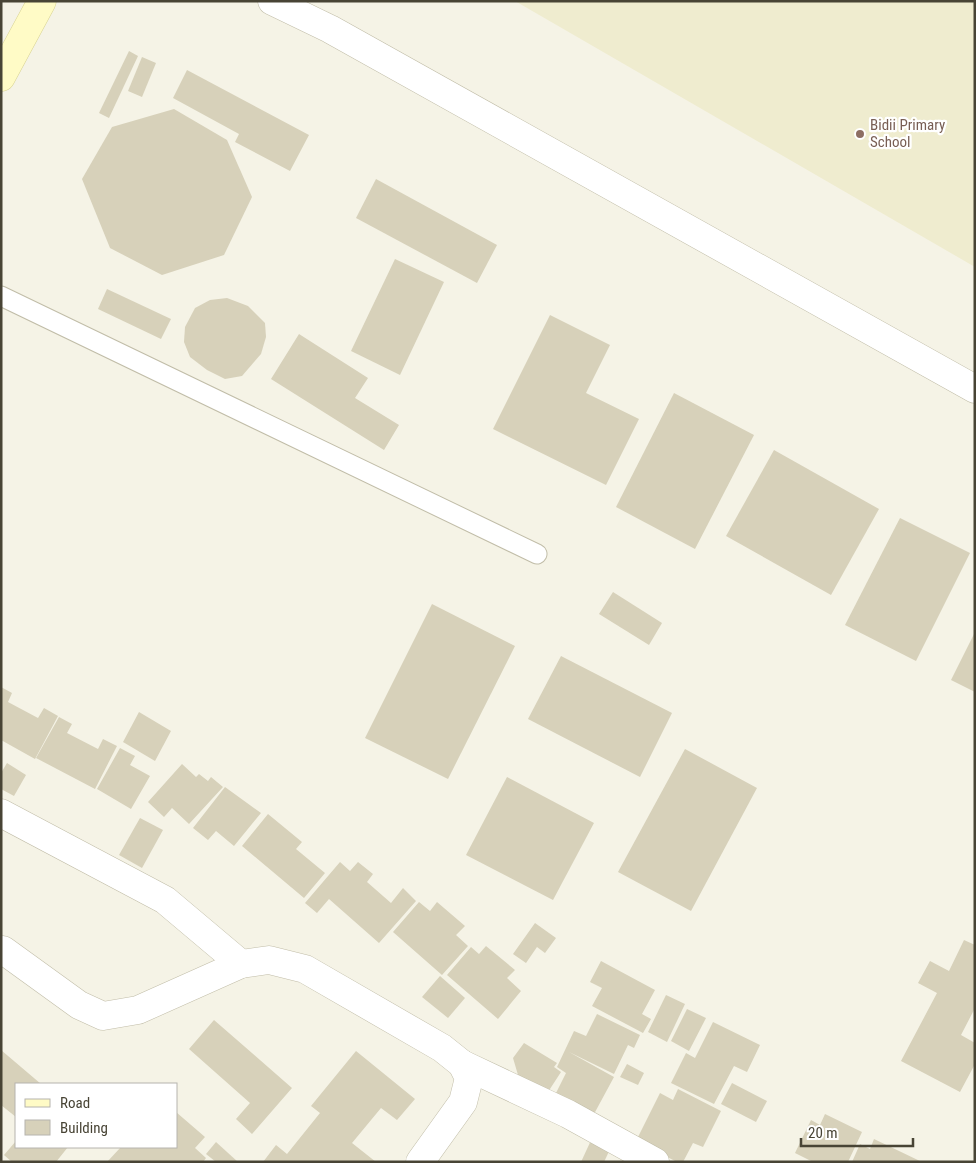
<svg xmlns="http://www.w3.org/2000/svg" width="976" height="1163" viewBox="0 0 976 1163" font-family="'Roboto Condensed',sans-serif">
<rect width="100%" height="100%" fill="#f5f3e6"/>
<!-- education -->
<polygon fill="#efeccf" points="515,1 975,1 975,267"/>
<!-- building -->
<g fill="#d7d1ba">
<polygon points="129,51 138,56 109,118 99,113"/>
<polygon points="142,57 156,63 142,97 128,91"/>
<polygon points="187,70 309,135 290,171 235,142 239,134 173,98"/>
<polygon points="174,109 227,140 252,197 224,255 162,275 110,248 82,179 112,127"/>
<polygon points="376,179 497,245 477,283 356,218"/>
<polygon points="395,259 444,282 400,375 351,351"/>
<polygon points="107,289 171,319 161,339 98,309"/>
<polygon points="227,298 248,306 265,323 266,337 261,354 242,376 225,379 207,370 190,357 184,342 185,327 195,308 210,300"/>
<polygon points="550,315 610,345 586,393 639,419 606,485 493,429"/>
<polygon points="299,334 368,378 355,398 399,425 384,450 271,379"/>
<polygon points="674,393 754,435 695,549 616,507"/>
<polygon points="774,450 879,509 831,595 726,536"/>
<polygon points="900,518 970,553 916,661 845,625"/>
<polygon points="613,592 662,623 649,645 599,614"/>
<polygon points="432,604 515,646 448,779 365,738"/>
<polygon points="975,632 975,692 951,680"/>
<polygon points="561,656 672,713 640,777 528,719"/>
<polygon points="1,687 12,693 8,702 38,718 44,708 58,716 35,759 1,740"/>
<polygon points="139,712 171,731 155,761 123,742"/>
<polygon points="59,717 72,724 67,733 98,749 103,739 117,746 95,789 36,758"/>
<polygon points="120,748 135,756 130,765 150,776 131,809 97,789"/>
<polygon points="685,749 757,788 691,911 618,872"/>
<polygon points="7,763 26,775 14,796 1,789 1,773"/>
<polygon points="182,764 196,777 199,774 208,781 211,777 223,787 189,824 172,808 164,817 148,802"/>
<polygon points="507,777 594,823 553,900 466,855"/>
<polygon points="225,787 261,813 234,846 216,831 208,840 193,828"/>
<polygon points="268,814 302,842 296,849 325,873 304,898 242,846"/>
<polygon points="140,818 163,830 142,868 119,855"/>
<polygon points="340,862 350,871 358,862 373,874 367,882 391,903 403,888 416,901 379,943 329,899 317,913 305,903"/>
<polygon points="419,902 430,911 437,902 465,926 456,935 468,946 442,975 393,932"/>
<polygon points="535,923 556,938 545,953 537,947 526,963 513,954"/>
<polygon points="964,940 975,945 975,1008 961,1035 975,1043 975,1064 960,1092 901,1061 937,993 918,983 930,961 949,971"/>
<polygon points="486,946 515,970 507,978 521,991 498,1019 447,975 471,947 479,954"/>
<polygon points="601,961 655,990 642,1014 651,1019 643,1033 592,1006 602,988 590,982"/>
<polygon points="440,976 465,998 448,1018 422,997"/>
<polygon points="666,995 685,1004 667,1042 648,1032"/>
<polygon points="687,1009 706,1018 689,1051 671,1041"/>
<polygon points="597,1014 640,1035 634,1048 628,1045 614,1074 569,1052 614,1077 594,1114 556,1093 566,1073 557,1067 574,1031 586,1036"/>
<polygon points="214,1020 292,1088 252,1134 236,1119 250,1103 189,1049"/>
<polygon points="713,1022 760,1045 747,1072 734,1066 714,1104 671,1083 686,1053 695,1058"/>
<polygon points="524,1043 557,1063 554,1067 561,1072 548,1092 518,1075 513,1058"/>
<polygon points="1,1050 41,1084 16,1084 16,1117 1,1105"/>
<polygon points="356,1051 415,1099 397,1120 381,1108 352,1143 376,1162 263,1162 276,1145 287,1154 320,1113 311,1106"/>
<polygon points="627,1064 644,1073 638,1085 620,1077"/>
<polygon points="732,1083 767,1101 756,1122 721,1104"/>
<polygon points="678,1089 721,1111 703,1147 693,1143 683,1162 677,1162 636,1141 660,1093 673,1100"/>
<polygon points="176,1112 205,1137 195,1148 206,1158 203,1162 107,1162 121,1147 176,1147"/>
<polygon points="825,1114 862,1132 848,1162 813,1162 795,1153 811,1120 820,1125"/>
<polygon points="593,1136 612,1145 604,1162 581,1162"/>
<polygon points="874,1139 922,1162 852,1162 860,1144 870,1149"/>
<polygon points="16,1141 16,1147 68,1147 56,1162 12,1162 4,1155"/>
<polygon points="216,1142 238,1162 216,1162 206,1154"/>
</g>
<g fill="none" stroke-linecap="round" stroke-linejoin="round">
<defs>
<polyline id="lane" points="1,296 537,554"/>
<g id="street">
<polyline points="272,1 330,29 975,389"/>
<polyline points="1,813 165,900 241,964"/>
<polyline points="3,950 79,1005 103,1016 138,1010 241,964 269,960 305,969 442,1048 462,1064 469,1078 463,1102 420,1162"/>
<polyline points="462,1064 568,1114 655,1162"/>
</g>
<polyline id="secondary" points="1,77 42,1"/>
</defs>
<!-- lane casing -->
<use href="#lane" stroke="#c1bda8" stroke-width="21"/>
<!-- street casing -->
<use href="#street" stroke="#c1bda8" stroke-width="29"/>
<!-- secondary casing -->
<use href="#secondary" stroke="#d8d391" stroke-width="29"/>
<!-- lane -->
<use href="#lane" stroke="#fff" stroke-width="19"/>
<!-- street -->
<use href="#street" stroke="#fff" stroke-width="28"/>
<!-- secondary -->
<use href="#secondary" stroke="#fffbc6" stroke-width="28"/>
</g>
<!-- markers -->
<circle fill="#8d6e63" stroke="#fff" stroke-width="2" cx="860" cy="134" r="5"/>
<g text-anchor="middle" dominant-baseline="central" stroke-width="4.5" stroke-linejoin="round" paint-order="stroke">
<!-- education labels -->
<g font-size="15" fill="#785e54" stroke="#fff" text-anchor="start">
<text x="870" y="125">Bidii Primary<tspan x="870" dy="17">School</tspan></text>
</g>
</g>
<!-- border -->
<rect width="976" height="1163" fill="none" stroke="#484435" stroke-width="5"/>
<!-- legend -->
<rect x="15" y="1083" width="162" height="65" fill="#ffffff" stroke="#b6b4ae"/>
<rect x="25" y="1099" width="25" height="8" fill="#fffbc6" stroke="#b6b4ae"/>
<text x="60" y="1108" font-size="15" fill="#484435">Road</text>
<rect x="25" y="1120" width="25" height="15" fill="#d7d1ba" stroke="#b6b4ae"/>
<text x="60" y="1133" font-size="15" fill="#484435">Building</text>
<!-- scale -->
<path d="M801 1138v8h112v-8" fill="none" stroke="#484435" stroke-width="2.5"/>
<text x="808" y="1138" font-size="15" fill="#484435" stroke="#ffffff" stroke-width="4" paint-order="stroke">20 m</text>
</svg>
